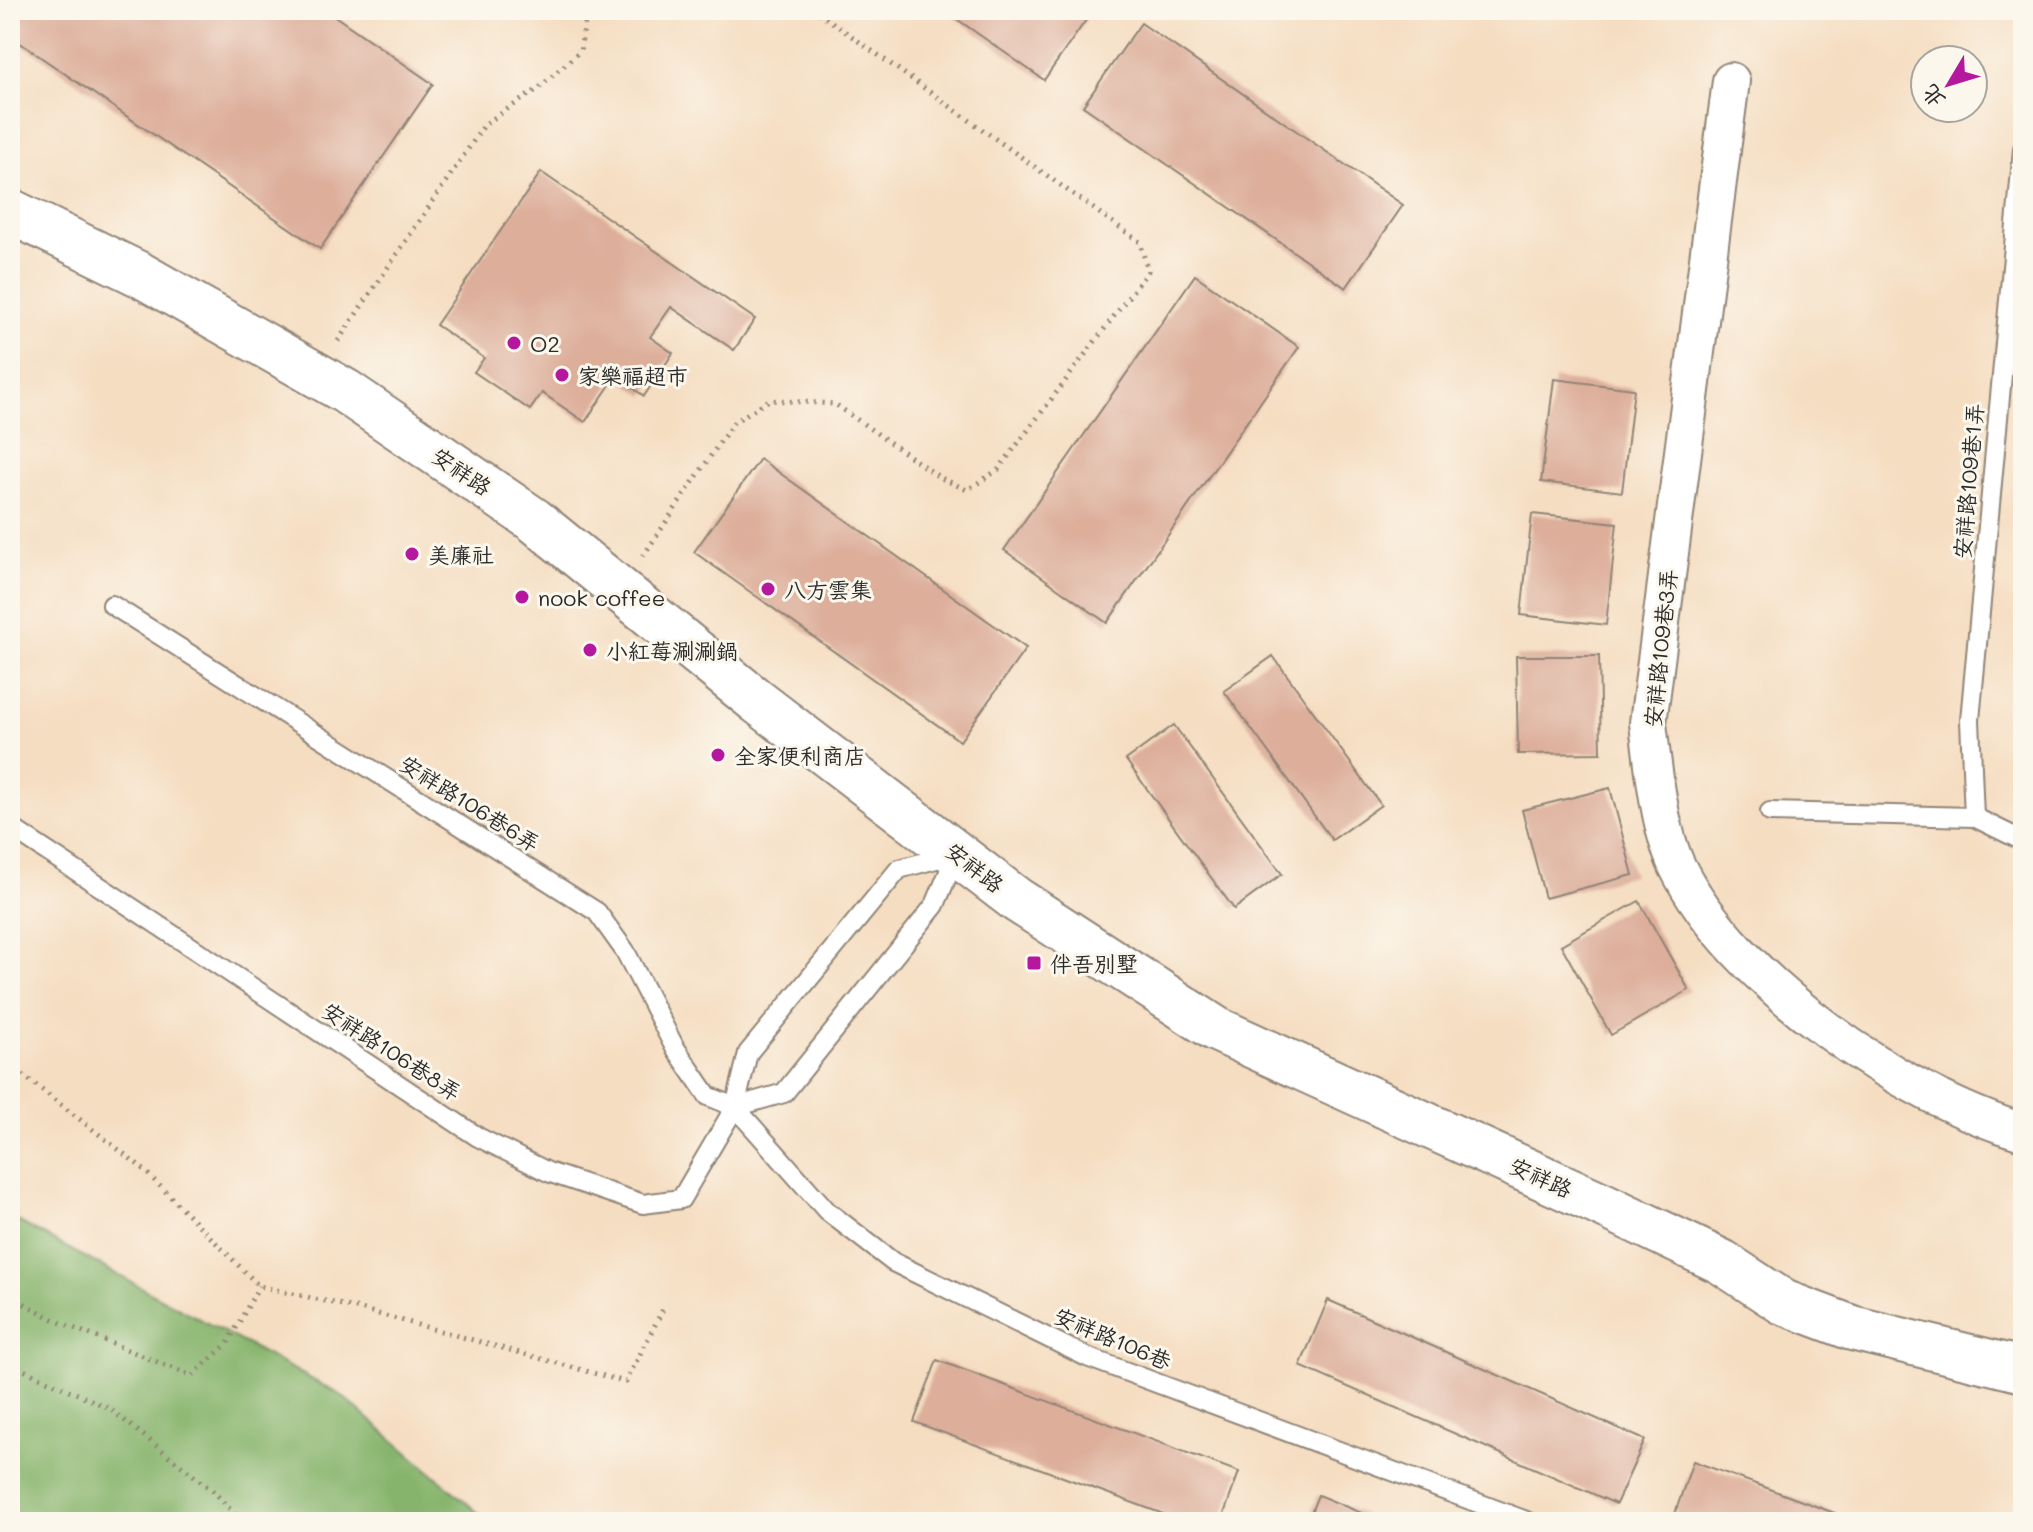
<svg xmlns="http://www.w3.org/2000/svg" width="2033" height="1532" viewBox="0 0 2033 1532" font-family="Mali,'LXGW WenKai TC',sans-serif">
<rect width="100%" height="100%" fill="#fbf7ec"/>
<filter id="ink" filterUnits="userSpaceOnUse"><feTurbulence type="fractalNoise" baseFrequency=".0125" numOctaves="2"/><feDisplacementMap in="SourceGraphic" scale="16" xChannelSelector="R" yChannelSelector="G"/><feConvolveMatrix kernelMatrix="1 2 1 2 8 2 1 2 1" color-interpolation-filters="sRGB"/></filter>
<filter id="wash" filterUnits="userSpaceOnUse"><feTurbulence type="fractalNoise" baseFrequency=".006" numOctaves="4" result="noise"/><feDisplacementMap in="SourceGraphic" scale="32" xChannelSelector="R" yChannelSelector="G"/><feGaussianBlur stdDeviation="1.8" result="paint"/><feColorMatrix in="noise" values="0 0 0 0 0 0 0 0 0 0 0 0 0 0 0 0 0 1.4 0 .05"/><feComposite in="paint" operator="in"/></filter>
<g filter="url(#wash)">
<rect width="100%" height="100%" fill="#f5ddc1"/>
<!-- forest -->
<polygon fill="#86b46c" stroke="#58704c" stroke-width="2" points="10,1217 341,1395 489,1522 10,1522"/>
<g id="blocks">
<!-- building -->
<g fill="#ddaf9b">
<polygon points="10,10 326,10 433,84 320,249 10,36"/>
<polygon points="944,10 1093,10 1044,80"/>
<polygon points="1141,23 1403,205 1346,288 1083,106"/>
<polygon points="541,172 755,319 734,350 671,307 650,337 673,353 644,396 616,376 585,422 542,393 530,410 474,372 484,358 436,325"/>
<polygon points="1195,275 1299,347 1107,623 1004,550"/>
<polygon points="1554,379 1634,389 1622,492 1541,482"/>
<polygon points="760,459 1026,648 960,741 694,552"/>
<polygon points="1532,514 1617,523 1606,625 1521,615"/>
<polygon points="2021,655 2023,737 2014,738"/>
<polygon points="1273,656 1381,805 1332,840 1224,691"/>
<polygon points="1516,656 1599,656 1601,753 1518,754"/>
<polygon points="1174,725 1282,874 1234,909 1126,760"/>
<polygon points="1610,788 1633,875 1545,898 1522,810"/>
<polygon points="1639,901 1689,990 1611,1035 1561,945"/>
<polygon points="1328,1300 1645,1440 1616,1504 1300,1366"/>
<polygon points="937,1360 1239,1472 1221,1522 1185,1522 914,1422"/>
<polygon points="1693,1461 1859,1522 1672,1522"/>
<polygon points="1318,1495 1383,1522 1307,1522"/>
</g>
</g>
</g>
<g filter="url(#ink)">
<use href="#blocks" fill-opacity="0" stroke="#908476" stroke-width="2"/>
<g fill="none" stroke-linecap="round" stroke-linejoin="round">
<defs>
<g id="service">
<polyline points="112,605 597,912 625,951 674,1046 708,1096 735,1107 827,1211 893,1262 1087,1357 1529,1522"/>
<polyline points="1770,812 1974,817 2023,841"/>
<polyline points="1974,817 1970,720 2023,149"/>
<polyline points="10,827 478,1137 548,1172 643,1204 681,1199 735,1107 748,1053 899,869 951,855"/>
<polyline points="735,1107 784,1093 935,905 957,853"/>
</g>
<path id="minor" d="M1731,81L1648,723C1653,765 1659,828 1677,866C1734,982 1902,1096 2023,1132"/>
<polyline id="tertiary" points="10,211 141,275 345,391 534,520 758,702 1017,900 1216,1029 1605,1206 1722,1262 1783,1302 1852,1328 2023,1370"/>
</defs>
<!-- service casing -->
<use href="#service" stroke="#908476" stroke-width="22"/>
<!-- minor casing -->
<use href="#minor" stroke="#908476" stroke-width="40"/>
<!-- tertiary casing -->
<use href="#tertiary" stroke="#908476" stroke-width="48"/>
<!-- path -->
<g stroke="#908476" stroke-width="5" stroke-dasharray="2 6" stroke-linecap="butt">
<polyline points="338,341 485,124 538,89 580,51 587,10"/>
<polyline points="643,556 733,423 769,400 835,404 939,477 967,490 998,470 1148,271 1140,242 815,10"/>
<polyline points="10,1065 141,1167 259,1286 360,1309 626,1382 664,1307"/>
<polyline points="10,1296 59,1322 192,1376 228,1343 259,1286"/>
<polyline points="10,1364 109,1408 213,1491 242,1522"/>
</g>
<!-- service -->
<use href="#service" stroke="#fff" stroke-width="18"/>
<!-- minor -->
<use href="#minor" stroke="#fff" stroke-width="36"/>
<!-- tertiary -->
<use href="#tertiary" stroke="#fff" stroke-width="44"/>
</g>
</g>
<!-- markers -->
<g fill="#b5179e" stroke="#fbf7ec" stroke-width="3">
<circle cx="514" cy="343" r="8"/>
<circle cx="562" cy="375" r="8"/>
<circle cx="412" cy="554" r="8"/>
<circle cx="768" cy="589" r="8"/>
<circle cx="522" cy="597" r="8"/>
<circle cx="590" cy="650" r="8"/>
<circle cx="718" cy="755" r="8"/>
<rect x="1026" y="955" width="16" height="16" rx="4"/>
</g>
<g text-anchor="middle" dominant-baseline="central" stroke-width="6" stroke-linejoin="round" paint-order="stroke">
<!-- poi labels -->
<g font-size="22" fill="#2b2b2b" stroke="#fbf7ec" text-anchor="start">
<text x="530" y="343">O2</text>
<text x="578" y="375">家樂福超市</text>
<text x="428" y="554">美廉社</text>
<text x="784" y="589">八方雲集</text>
<text x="538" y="597">nook coffee</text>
<text x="606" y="650">小紅莓涮涮鍋</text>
<text x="734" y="755">全家便利商店</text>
<text x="1050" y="963">伴吾別墅</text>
</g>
<!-- street labels -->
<g font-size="22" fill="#2b2b2b" stroke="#fbf7ec">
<text transform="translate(462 471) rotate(34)">安祥路</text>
<text transform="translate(1968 481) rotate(-85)">安祥路109巷1弄</text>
<text transform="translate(1660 648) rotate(-84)">安祥路109巷3弄</text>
<text transform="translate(470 803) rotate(32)">安祥路106巷6弄</text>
<text transform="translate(975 867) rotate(38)">安祥路</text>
<text transform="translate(392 1051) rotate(33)">安祥路106巷8弄</text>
<text transform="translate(1541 1177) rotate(24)">安祥路</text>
<text transform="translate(1113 1338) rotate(23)">安祥路106巷</text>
</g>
</g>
<!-- margin -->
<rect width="2033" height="1532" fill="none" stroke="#fbf7ec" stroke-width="40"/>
<!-- north arrow -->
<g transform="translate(1949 84) rotate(232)"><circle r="38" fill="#fbf7ec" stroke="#a8a59f" stroke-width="2"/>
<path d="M0-6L14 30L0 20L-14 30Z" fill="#b5179e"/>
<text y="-12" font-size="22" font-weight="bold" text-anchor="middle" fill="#2b2b2b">北</text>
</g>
</svg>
